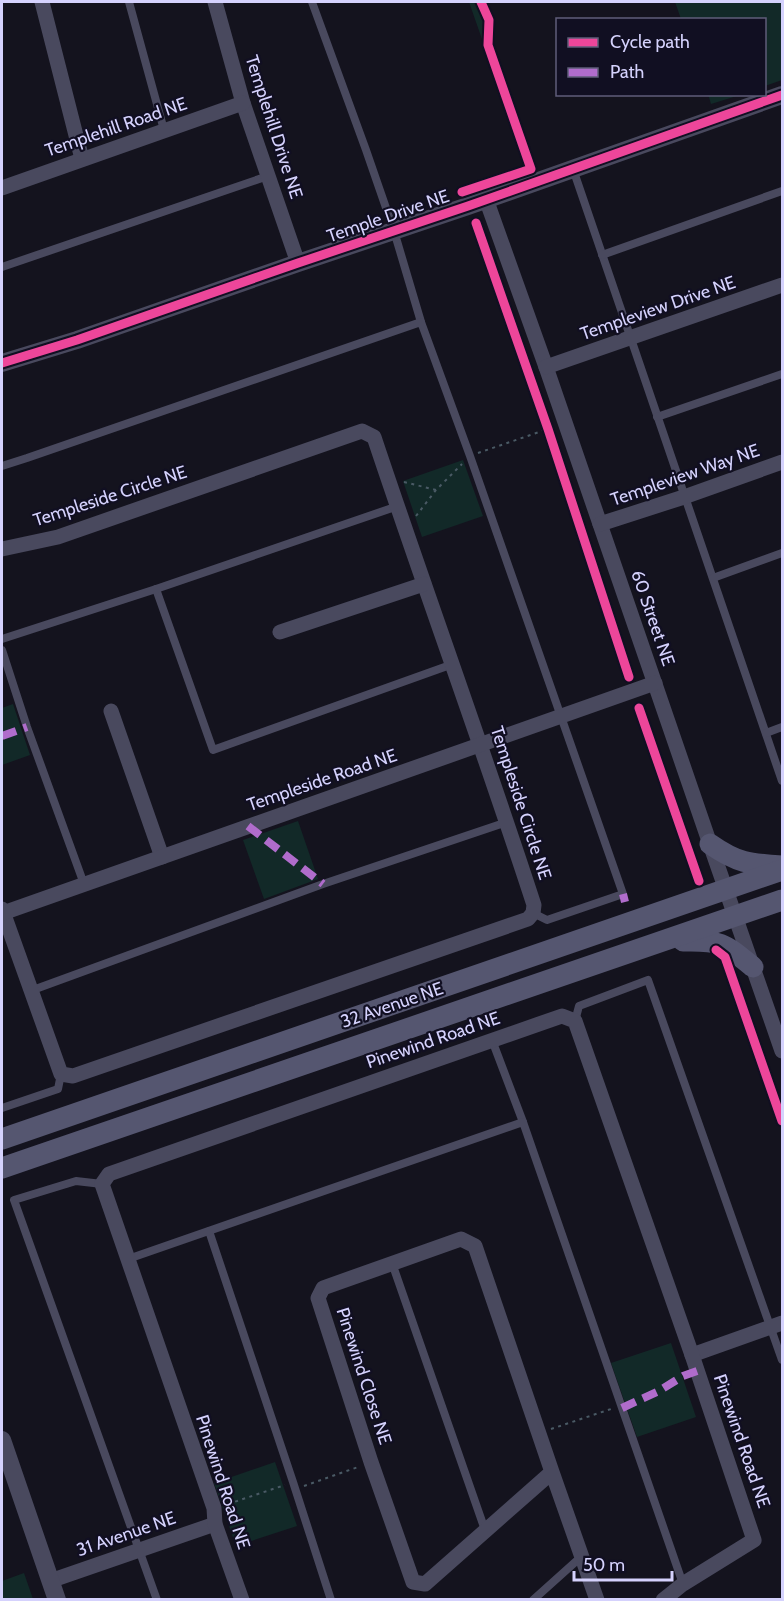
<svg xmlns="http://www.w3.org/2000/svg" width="784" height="1601" viewBox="0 0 784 1601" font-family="Cabin,sans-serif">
<rect width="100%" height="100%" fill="#14131e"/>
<!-- green -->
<g fill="#122928">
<polygon points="469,2 487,2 494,22 492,42 535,163 527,168"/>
<polygon points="675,2 782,2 782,80 765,86 764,20 681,19"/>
<polygon points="708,94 740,94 740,95 711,104"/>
<polygon points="463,460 483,516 422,537 403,481"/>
<polygon points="13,704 30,755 2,765 2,708"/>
<polygon points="298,821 318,879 264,899 243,840"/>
<polygon points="671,1343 696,1417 637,1437 611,1363"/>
<polygon points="275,1462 297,1526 236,1546 214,1483"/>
<polygon points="24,1573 33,1599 2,1599 2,1581"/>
</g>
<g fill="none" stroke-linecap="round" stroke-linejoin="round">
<!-- path -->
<g stroke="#4a5a65" stroke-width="2" stroke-dasharray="3 4.5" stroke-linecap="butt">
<polyline points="478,453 548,429"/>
<polyline points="404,482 436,490"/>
<polyline points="416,516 436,490 462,464"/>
<polyline points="551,1429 611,1409"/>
<polyline points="304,1486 358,1467"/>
<polyline points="228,1504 285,1485"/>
</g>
<!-- service -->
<g stroke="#49495e" stroke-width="8">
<polyline points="129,2 164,130"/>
<polyline points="312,2 366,150 394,231 421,322"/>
<polyline points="573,169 782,781"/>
<polyline points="602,255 782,191"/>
<polyline points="2,267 268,176"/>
<polyline points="657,417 782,374"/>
<polyline points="2,466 27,458 421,322 470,456 623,894 547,920 533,913"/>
<polyline points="713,578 782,553"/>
<polyline points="156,589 213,750 453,664"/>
<polyline points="2,639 156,589 398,506"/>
<polyline points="2,650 27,727 84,884"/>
<polyline points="766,733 782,727"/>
<polyline points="30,991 323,884 507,822"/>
<polyline points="575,1021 579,1006 648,980 782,1360"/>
<polyline points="492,1040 523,1122"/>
<polyline points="2,1108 58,1089 61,1074"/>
<polyline points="102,1184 76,1181 14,1200 157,1600"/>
<polyline points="209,1231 293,1482 331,1600"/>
<polyline points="128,1259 523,1122 683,1584"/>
<polyline points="392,1263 485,1530"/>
<polyline points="533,1600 582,1556"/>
</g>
<!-- minor -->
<g stroke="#49495e" stroke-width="15">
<polyline points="42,2 82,159"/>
<polyline points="215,2 243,103 298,263"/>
<polyline points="2,188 243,103"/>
<polyline points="486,199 546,367 710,844 782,1051"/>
<polyline points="546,367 782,285"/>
<polyline points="600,524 684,497 782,462"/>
<path d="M2,549L58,537L362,431L374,437C426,593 483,748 534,905L533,913L528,919L73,1076L61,1074L2,909"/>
<polyline points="280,632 424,584"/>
<polyline points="111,711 162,857"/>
<polyline points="3,913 655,683"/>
<polyline points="692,1355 782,1323"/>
<polyline points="552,1472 425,1584 413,1582 371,1462 318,1298 323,1288 461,1239 475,1246 552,1472 597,1600"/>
<polyline points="50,1581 215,1524"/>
<polyline points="242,1600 215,1524 214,1508 102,1184 109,1174 562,1016 575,1021 692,1355 754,1540 683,1584 663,1600"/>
</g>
<!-- tertiary -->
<g stroke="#49495e" stroke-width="18">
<polyline points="2,363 77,340 298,263 468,206 782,95"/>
<polyline points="2,1440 57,1600"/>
</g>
<!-- secondary -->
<g stroke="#555670" stroke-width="21">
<path d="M710,844C737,863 749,864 782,866"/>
<path d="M683,941C721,940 724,943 753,967"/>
<polyline points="2,1139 782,870"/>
<polyline points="2,1168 782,900"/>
</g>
<!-- quiet -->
<g stroke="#b06ccc" stroke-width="8" stroke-dasharray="15 8" stroke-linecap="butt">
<polyline points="2,736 27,727"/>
<polyline points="248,826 323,884"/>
<polyline points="623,894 625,902"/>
<polyline points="622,1408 659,1391 683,1376 697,1371"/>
</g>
<defs>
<g id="cycleway">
<polyline points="462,192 531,169 488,45 489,20 481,2"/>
<polyline points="476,223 548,429 629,677"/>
<polyline points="2,363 77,340 298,263 468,206 782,95"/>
<polyline points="639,708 699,881"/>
<polyline points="716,950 725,957 782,1121"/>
</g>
</defs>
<!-- cycleway casing -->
<use href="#cycleway" stroke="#110f22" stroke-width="13"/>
<!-- cycleway -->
<use href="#cycleway" stroke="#ed469a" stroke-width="9"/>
</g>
<g text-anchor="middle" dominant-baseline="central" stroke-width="4.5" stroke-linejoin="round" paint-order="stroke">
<!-- street labels -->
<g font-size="18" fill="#d5d2fd" stroke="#110f22">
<text transform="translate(116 127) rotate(-19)">Templehill Road NE</text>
<text transform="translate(274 127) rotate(72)">Templehill Drive NE</text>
<text transform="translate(388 216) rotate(-19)">Temple Drive NE</text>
<text transform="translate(658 308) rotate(-19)">Templeview Drive NE</text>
<text transform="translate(685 475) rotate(-19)">Templeview Way NE</text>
<text transform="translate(110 496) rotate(-18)">Templeside Circle NE</text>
<text transform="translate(653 618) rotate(71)">60 Street NE</text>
<text transform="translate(322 780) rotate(-19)">Templeside Road NE</text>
<text transform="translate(521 803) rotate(72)">Templeside Circle NE</text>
<text transform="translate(392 1005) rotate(-19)">32 Avenue NE</text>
<text transform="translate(433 1040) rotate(-19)">Pinewind Road NE</text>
<text transform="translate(364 1376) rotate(72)">Pinewind Close NE</text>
<text transform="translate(742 1441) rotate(71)">Pinewind Road NE</text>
<text transform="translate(223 1482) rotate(72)">Pinewind Road NE</text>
<text transform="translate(126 1534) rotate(-19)">31 Avenue NE</text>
</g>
</g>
<!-- border -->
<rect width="784" height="1601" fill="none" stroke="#d5d2fd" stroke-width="6"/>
<!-- legend -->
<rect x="556" y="18" width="210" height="78" fill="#110f22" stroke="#5f5d7a" stroke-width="1.5"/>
<rect x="568" y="38" width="30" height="9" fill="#ed469a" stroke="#5f5d7a" stroke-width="1.5"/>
<text x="610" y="48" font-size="18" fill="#d5d2fd">Cycle path</text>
<rect x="568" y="68" width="30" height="9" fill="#b06ccc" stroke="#5f5d7a" stroke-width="1.5"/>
<text x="610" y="78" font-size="18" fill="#d5d2fd">Path</text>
<!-- scale -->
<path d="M574 1571v9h98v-9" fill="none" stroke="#d5d2fd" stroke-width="3"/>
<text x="583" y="1571" font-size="18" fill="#d5d2fd" stroke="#110f22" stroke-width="4.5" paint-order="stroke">50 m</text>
</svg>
